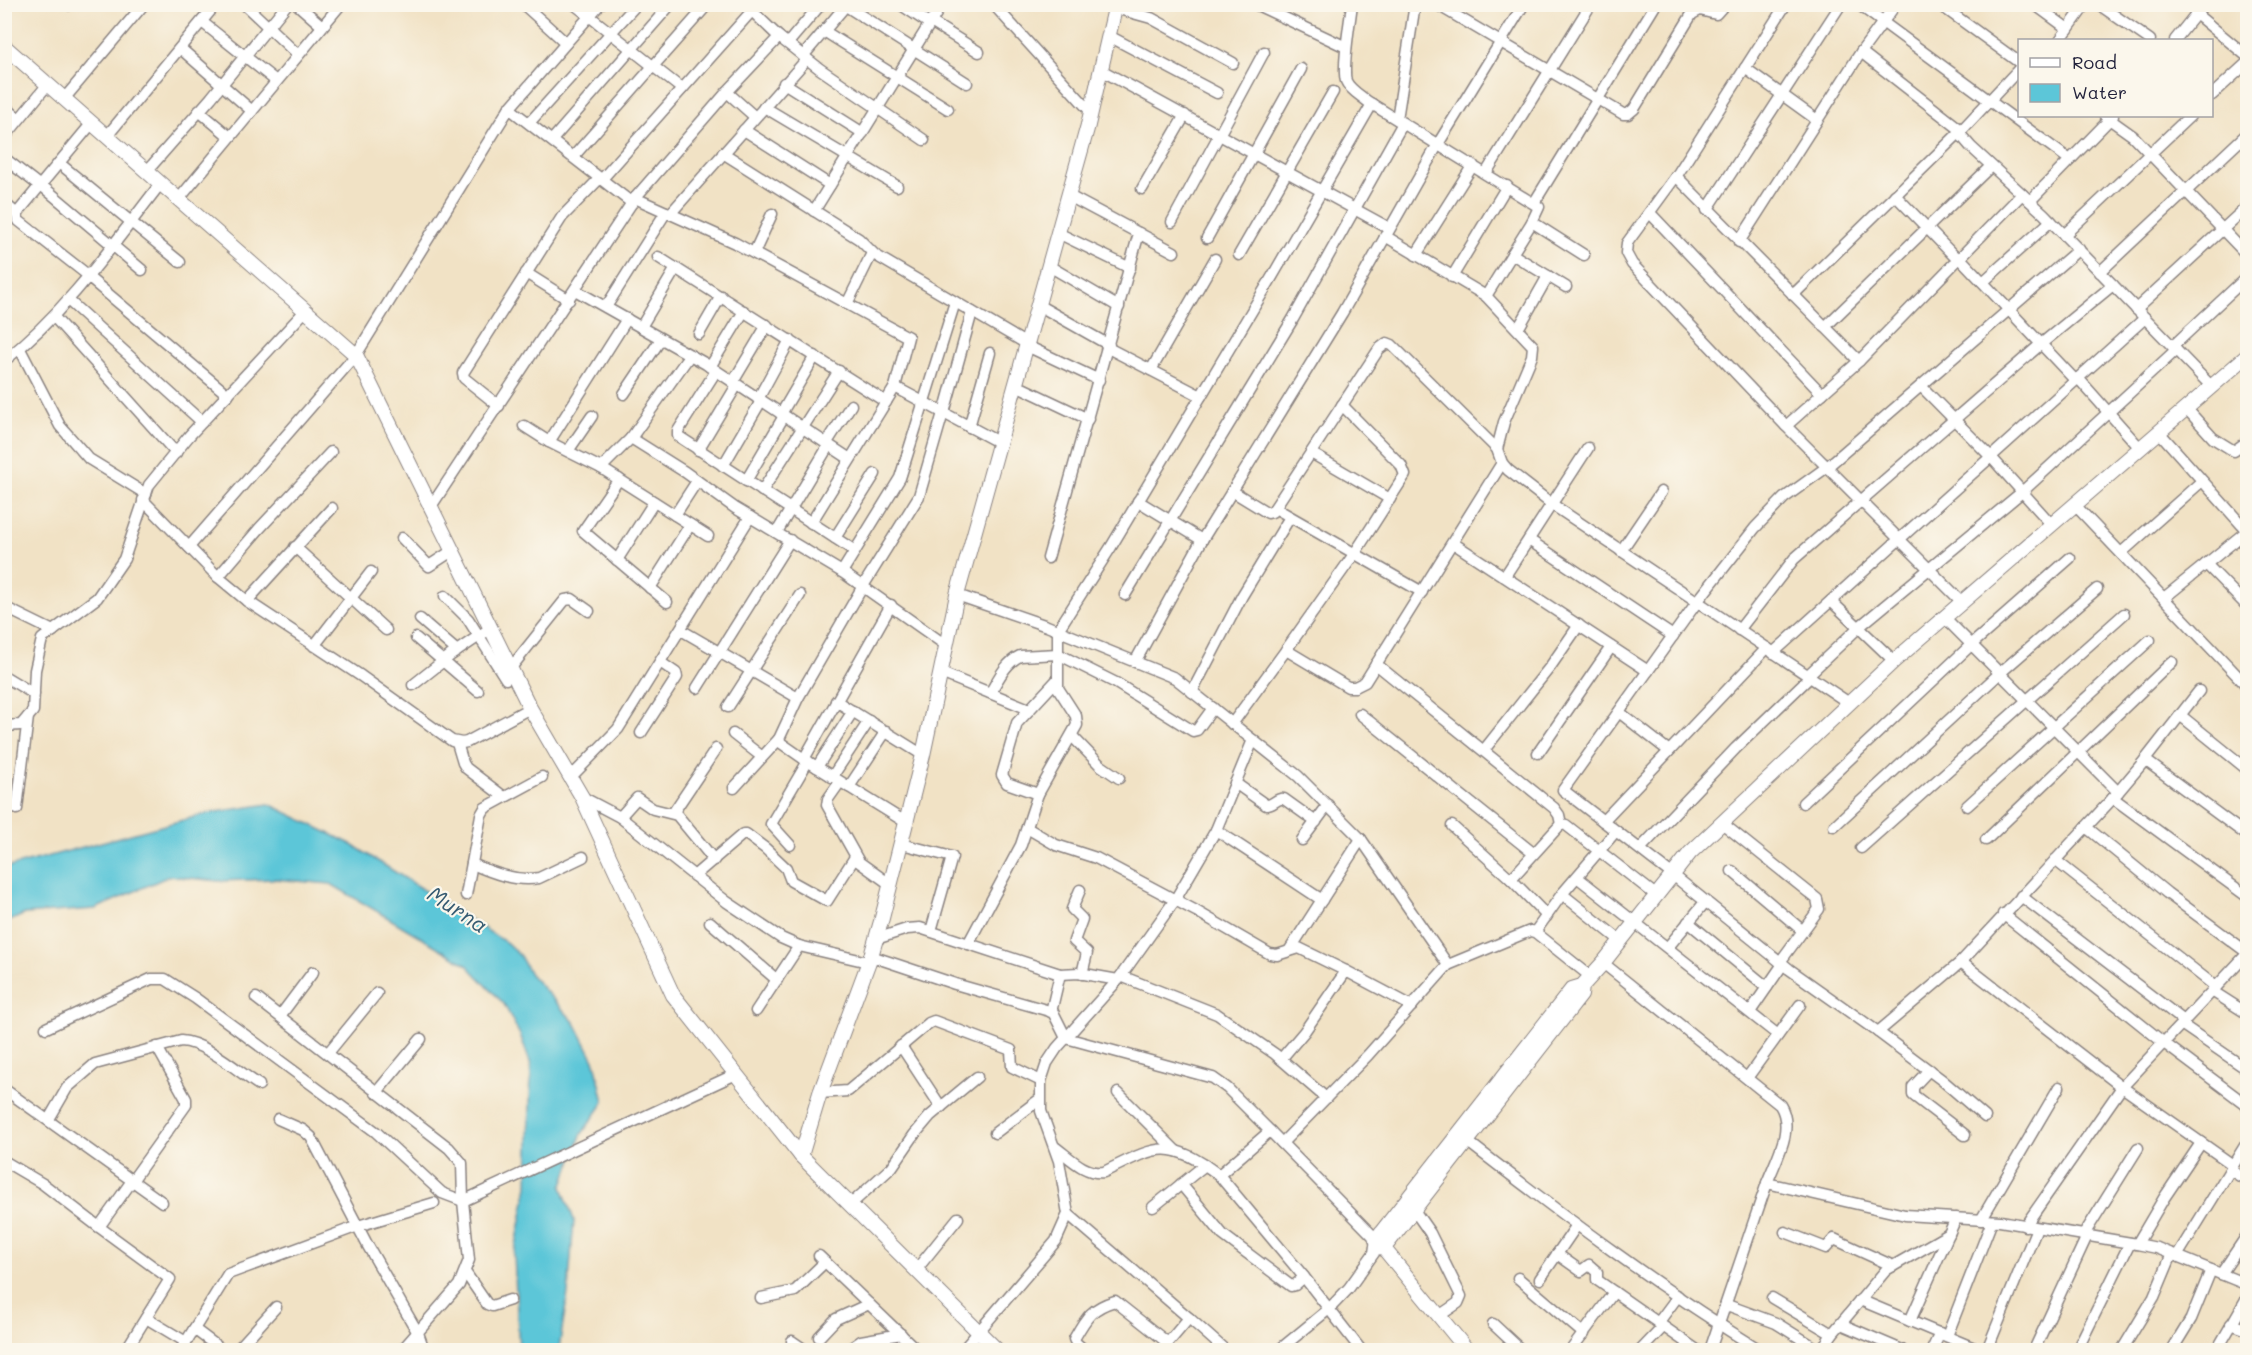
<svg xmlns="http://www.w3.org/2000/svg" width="2252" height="1355" viewBox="0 0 2252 1355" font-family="Mali,sans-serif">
<rect width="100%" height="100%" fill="#fbf7ec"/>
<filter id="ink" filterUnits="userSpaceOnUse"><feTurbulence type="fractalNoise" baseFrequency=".0167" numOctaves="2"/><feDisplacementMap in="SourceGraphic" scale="12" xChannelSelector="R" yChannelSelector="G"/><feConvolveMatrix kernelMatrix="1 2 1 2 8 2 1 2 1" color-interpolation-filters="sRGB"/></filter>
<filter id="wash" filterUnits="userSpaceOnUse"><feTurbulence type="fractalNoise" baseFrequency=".008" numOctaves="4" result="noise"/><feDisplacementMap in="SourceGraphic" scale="24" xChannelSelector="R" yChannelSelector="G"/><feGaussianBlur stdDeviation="1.35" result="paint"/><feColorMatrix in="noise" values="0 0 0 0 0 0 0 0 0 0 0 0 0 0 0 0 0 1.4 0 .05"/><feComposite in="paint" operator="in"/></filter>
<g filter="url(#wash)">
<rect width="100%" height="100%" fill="#f1e2c5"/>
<!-- water -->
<polygon fill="#5cc6d8" stroke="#3f748a" stroke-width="1.5" points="269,804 351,844 507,943 520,956 530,974 575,1023 595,1062 604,1102 581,1135 562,1187 574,1220 568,1293 559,1348 561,1350 519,1350 514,1255 528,1186 531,1065 521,1037 504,1004 466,964 331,884 275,879 219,881 169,876 95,909 25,914 5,923 5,868 209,813"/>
</g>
<g filter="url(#ink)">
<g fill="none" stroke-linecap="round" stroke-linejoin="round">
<defs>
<g id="minor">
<polyline points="68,4 69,5"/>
<polyline points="297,4 322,26"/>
<polyline points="523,4 566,43"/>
<polyline points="574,4 682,89"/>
<polyline points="900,4 930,24"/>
<polyline points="993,4 1091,112"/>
<polyline points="1255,4 1346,47"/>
<path d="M1352,4C1350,21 1342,67 1346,81C1349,89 1361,96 1367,101L1539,207L1532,222L1486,296"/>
<polyline points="1436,4 1623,114 1628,114 1634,109 1692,14 1700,10 1716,14 1725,4"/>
<polyline points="1786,4 1679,172 1627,243 1626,253 1632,264 1786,426 1962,602"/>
<polyline points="1858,4 2070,160"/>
<polyline points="1939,4 2020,63"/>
<polyline points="2034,4 2068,29"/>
<polyline points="2098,4 2150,40"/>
<polyline points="245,5 298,55"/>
<polyline points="846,6 967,83"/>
<polyline points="4,7 6,4"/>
<polyline points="1115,8 1151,18 1233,63"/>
<polyline points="752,11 779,37"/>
<polyline points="2196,14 2248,57"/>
<polyline points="202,22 276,81"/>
<polyline points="931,22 979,52"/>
<polyline points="824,31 948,109"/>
<polyline points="1109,36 1217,93"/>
<polyline points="2060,40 2086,4"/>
<polyline points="2175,40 2204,4"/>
<polyline points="788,43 821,4"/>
<polyline points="180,48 252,111"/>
<polyline points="1861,52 1961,130"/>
<polyline points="803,56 847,4"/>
<polyline points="1745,68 1817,120"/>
<polyline points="1101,70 1389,228"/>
<polyline points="784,83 863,133"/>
<polyline points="727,92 755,117"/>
<polyline points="2212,95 2248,62"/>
<polyline points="64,99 144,4"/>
<polyline points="4,106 19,119"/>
<polyline points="764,107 897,186"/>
<polyline points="509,108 632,203"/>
<polyline points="199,111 230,137"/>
<polyline points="2105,116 2133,136 2248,256"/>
<polyline points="1397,119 1415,4"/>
<polyline points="529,123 637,4"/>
<polyline points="744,130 830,185"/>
<polyline points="1959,133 1971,147 2044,214 2211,386"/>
<polyline points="107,136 216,4"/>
<polyline points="4,138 48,84"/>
<polyline points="552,140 671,4"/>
<polyline points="723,153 859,239 875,255 1027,344"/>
<polyline points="573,157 708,4"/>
<polyline points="4,158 40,186"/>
<polyline points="59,163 180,262"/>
<polyline points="147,171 211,98 287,4"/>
<polyline points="1486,173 1591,4"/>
<polyline points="1676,176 1859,361"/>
<polyline points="602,179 758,4"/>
<polyline points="41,185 142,270"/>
<polyline points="1142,189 1185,115"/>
<polyline points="1895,195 1958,260"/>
<polyline points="1069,196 1174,252"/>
<polyline points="635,198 727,92 779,37 820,69 924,140"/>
<polyline points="179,199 341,4"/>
<polyline points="2030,201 2113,116"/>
<polyline points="4,203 17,214"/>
<polyline points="1534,203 1656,4"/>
<polyline points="1707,210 1841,4"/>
<polyline points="814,211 942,4"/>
<polyline points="1650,213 1822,394"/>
<polyline points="670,214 807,59"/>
<polyline points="1172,222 1264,52"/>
<polyline points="1532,222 1584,255"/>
<polyline points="1058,233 1130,268"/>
<polyline points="2064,235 2190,116"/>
<polyline points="1385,236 1486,296 1533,346 1532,356 1504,422 1497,449"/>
<polyline points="1207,238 1301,69"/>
<polyline points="1739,242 1861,52 1896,4"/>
<polyline points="754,253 772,214"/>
<polyline points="1512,254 1566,287"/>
<polyline points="1239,255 1333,92"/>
<polyline points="1416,255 1473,165"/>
<polyline points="658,257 886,402"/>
<polyline points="1960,258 2075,380"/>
<polyline points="1049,266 1119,307"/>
<polyline points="2100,272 2248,133"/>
<polyline points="526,273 569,300"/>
<polyline points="89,276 19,221 17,216 19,211 92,123"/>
<polyline points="88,277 228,395"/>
<polyline points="1452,277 1507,186"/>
<polyline points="1983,282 2051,221"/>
<polyline points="575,290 706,364 850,459"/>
<polyline points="1793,295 1959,133 2020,68"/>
<polyline points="69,301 202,422"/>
<polyline points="847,304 872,253"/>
<polyline points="1038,305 1109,345"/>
<polyline points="606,307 666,212"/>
<polyline points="2136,309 2248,206"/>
<polyline points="54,317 176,453"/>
<polyline points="641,327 676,268"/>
<polyline points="1825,327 1991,166"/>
<polyline points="1518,329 1548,276"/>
<polyline points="699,334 721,296"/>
<polyline points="1027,346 1099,380"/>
<polyline points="2173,346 2248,276"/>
<polyline points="1108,348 1201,396"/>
<polyline points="20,349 60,426 89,459 146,494"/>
<path d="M4,361C67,311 112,246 161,183"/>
<polyline points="710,367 744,311"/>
<polyline points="1151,370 1215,259"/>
<polyline points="716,371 678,431 678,436 855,551"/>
<polyline points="2078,378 2140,448"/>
<polyline points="733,382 767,325"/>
<polyline points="1016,385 1088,419"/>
<polyline points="1921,386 1991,457 2052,525"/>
<polyline points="624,394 661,339"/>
<polyline points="758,399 790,340"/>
<polyline points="1342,405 1401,465 1405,475 1355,553 1286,650 1348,687 1355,687 1365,682 1502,463"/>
<polyline points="499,406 464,378 463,373 562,217 600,178"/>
<polyline points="2186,408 2213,438 2234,451 2248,441"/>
<polyline points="944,413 972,312"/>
<polyline points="781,414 815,356"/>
<polyline points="524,426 549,442 601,468 631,438 685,472 735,508 842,572 947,646"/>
<polyline points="1786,426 1859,361 2022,194"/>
<polyline points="969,427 990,353"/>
<polyline points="2159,432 2248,532"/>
<polyline points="631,438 690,355"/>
<polyline points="549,442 627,319"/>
<polyline points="826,444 851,405"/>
<polyline points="698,450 737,385"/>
<polyline points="568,451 592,416"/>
<polyline points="1311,453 1390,499"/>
<polyline points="723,466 761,401"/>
<polyline points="601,468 708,536"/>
<polyline points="619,479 583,531 667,602"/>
<polyline points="746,481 784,416"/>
<polyline points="762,491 839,371"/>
<polyline points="1232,491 1268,513 1272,512 1379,349 1387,343 1392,345 1497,449 1502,463 1508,470 1553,505 1849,703"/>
<polyline points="143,500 218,577 247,601 361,676 452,741 462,743 467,742 530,708"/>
<polyline points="1138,501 1202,540"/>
<polyline points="2075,505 2248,687"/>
<polyline points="430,508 635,198 735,243 908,337 895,387 1000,443"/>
<polyline points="1275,508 1422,592"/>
<polyline points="675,515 697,481"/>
<polyline points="811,523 895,387"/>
<polyline points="777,532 829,445"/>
<polyline points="402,538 429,566 452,551"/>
<polyline points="835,538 875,474"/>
<polyline points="1529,540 1673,636"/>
<polyline points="1453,543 1648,671"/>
<polyline points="189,547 356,355 508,110 600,4"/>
<polyline points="295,547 386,630"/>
<polyline points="1621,551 1661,492"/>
<polyline points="2121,553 2202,481"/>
<polyline points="1048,558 1139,233"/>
<polyline points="617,560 654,502"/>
<polyline points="2206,564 2248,607"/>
<polyline points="842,572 900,478 955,302"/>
<polyline points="1505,576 1588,448"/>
<polyline points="218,577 259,529 331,452"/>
<polyline points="650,588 690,525"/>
<polyline points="957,595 1047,626 1175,678 1298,776 1361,839 1448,965"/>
<polyline points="1125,595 1293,319 1403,123"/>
<polyline points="445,596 468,619 506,679"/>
<polyline points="2164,598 2247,531"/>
<polyline points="247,601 332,508"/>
<polyline points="1831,601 1894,661"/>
<polyline points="4,607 53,631"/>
<polyline points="1944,617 2118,792"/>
<polyline points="420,619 457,651"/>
<polyline points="681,630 798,698"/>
<polyline points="1739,630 1794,559 2041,344 2113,285"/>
<polyline points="416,638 478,691"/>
<polyline points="314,646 371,572"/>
<polyline points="1773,653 2145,318"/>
<polyline points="1135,662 1202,540 1342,313 1438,144 1524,4"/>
<polyline points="1376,664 1554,808 1559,815 1561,824"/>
<polyline points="510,669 565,600 572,599 589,611"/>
<polyline points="941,673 1029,709"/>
<polyline points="4,676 34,694"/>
<polyline points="1807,676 1859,627 2022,492 2176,350"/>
<polyline points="413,685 451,655 485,632"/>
<polyline points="697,688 790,540"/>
<polyline points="1192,692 1242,596 1290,517"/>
<path d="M990,693C998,680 1005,663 1020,656L1058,654L1116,683L1193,731L1197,730L1213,708"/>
<polyline points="836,701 923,755"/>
<polyline points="728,707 800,595"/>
<polyline points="1619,712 1669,751"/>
<polyline points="1360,714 1533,853"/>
<polyline points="2180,715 2248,770"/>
<polyline points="1232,724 1286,650"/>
<polyline points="4,726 21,725 33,711 35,670 42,639 97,598 124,559 149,485 189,436 306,310"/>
<polyline points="641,733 677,677 676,673 660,662"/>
<polyline points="733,734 761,756"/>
<polyline points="1072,736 1100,765 1119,778"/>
<polyline points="457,743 463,763 466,768 504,797"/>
<polyline points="1484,750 1550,667 1579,625"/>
<polyline points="1538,753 1611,647"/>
<polyline points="804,759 891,605"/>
<polyline points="2145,760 2199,691"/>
<polyline points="817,767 853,711"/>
<polyline points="571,777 618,729 750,517"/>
<polyline points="832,777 869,721"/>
<polyline points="840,782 828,799 827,805 859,862 891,885"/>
<path d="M1235,783L1266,805C1273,806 1277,797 1284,799L1316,822"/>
<polyline points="849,787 886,731"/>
<polyline points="734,788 779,739"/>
<polyline points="1038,794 1007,783 1002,775 1017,723 1057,680"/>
<polyline points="582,797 620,817 727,902 781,938 799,946 868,962"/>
<polyline points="2113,798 2248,897"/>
<polyline points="1803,803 1971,645 2070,558"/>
<polyline points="1967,806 2150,640"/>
<polyline points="17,809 28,717"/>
<polyline points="673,813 716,749"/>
<polyline points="620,817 637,798 653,809 677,815 714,860"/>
<polyline points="1603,821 1767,648"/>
<polyline points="907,823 804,759 781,743 779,739 798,698 863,586 919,496 943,413"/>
<polyline points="1722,823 1817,899 1819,909 1780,962"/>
<polyline points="1452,826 1511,879 1547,916"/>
<polyline points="1834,826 2000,673 2097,589"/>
<polyline points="2086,827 2167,893 2248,953"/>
<polyline points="1027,828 1056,845 1096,858 1196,911 1270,954 1277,955 1299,948 1346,971 1412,1006"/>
<polyline points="1216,830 1322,900"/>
<polyline points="2248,836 2145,760 2113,798 1961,962 2122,1087 2248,953"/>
<polyline points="1302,840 1328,805"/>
<polyline points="1986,840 2172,662"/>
<polyline points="902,844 952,857 931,931"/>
<polyline points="790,845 771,824 808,761"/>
<polyline points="1861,848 2124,614"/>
<polyline points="1640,849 1736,748 1810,677"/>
<polyline points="2055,860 2216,987"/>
<path d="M472,864C493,873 516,882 539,878L583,857"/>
<polyline points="1732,871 1803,931"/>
<polyline points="694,876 743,834 746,834 766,849 786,868 791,881 827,901 855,857"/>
<polyline points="1577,877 1778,1035"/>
<polyline points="1511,879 1561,824 1566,825 1657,896"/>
<polyline points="1080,890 1072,909 1082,919 1074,941 1087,953 1082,974"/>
<polyline points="1562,894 1621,941"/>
<polyline points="466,895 481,815 485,808 542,777"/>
<polyline points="2021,896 2184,1021"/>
<polyline points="2003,914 2164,1043 2248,1106"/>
<polyline points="710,922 777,980"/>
<polyline points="1688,922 1767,987"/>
<polyline points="1535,932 1562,894 1616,831"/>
<polyline points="876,939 907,929 920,928 1060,974 1079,973 1118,980"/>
<polyline points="968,944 1021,845 1038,794 1077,725 1076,716 1058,688 1058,630 1111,547 1272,277 1372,104"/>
<polyline points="1668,947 1706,901"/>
<polyline points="1289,951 1361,839"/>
<polyline points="871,956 955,984 1053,1012 1066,1038 1213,1078 1227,1088 1270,1131"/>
<path d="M1603,963L1780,1105C1795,1129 1776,1159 1767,1183"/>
<polyline points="1121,976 1217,1014 1275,1054 1326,1098"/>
<polyline points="2212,991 2248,1014"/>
<polyline points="256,998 449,1148 462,1163 463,1201 469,1260 459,1285 402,1350"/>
<polyline points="756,1011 799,946"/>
<polyline points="1051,1012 1060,974"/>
<polyline points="1750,1012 1783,964"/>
<polyline points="280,1016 313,972"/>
<polyline points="2181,1024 2248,1070"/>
<polyline points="46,1028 151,979 165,979 195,998 376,1132 442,1193 463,1201 736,1074"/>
<polyline points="1878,1032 1961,962"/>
<polyline points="901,1046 941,1107"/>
<polyline points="328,1053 377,993"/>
<polyline points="1281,1059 1304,1032 1346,971"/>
<polyline points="1929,1070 1913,1087 1913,1095 1965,1135"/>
<polyline points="1747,1078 1800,1005"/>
<polyline points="4,1089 162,1202"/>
<polyline points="376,1093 421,1039"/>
<polyline points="820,1093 848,1091 929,1023 934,1021 1011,1050 1012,1067 1041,1081"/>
<polyline points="1118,1093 1176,1151"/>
<polyline points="1985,1117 1942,1080 1878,1032 1789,969 1673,875 1563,790 1697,602 1755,528 1784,498 1827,467 2079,249"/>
<path d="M49,1119L67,1088L95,1064L181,1041C205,1042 239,1072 259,1085"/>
<polyline points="278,1119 303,1130 311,1137 368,1246 418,1333 424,1350"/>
<polyline points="995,1133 1040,1099"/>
<path d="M1467,1141C1562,1215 1658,1287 1760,1350"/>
<polyline points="1282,1143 1368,1055 1448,965 1530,931 1535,932 1590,976"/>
<path d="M1055,1147C1069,1157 1085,1175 1104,1172C1157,1146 1167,1137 1219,1175L1304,1277L1361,1350"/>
<polyline points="4,1161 43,1184 99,1227"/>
<polyline points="2230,1170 2248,1181"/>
<polyline points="1219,1175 1270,1131 1376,1239 1374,1253 1349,1288 1329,1309 1279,1350"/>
<polyline points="1181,1184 1223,1235 1291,1286 1295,1285 1304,1277"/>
<polyline points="850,1205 892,1167 914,1135 930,1116 977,1077"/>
<polyline points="1153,1207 1205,1165"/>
<polyline points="1414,1210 1430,1233 1461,1296 1458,1303 1439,1316"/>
<polyline points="1068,1214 1189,1318 1162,1350"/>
<polyline points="1981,1220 2059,1087"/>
<polyline points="2025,1226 2122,1087 2233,1165"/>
<polyline points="1785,1232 1826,1248 1834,1239 1893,1266"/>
<polyline points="2083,1236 2138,1148"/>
<polyline points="2137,1244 2164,1198 2201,1143"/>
<polyline points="1557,1254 1581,1271 1589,1265 1597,1272 1597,1280 1697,1350"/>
<polyline points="819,1256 917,1350"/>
<polyline points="2177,1256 2248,1141"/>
<polyline points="916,1270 958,1218"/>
<polyline points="465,1272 487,1304 492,1306 510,1300"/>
<polyline points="2221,1274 2248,1234"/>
<polyline points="1518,1278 1584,1334"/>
<polyline points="1540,1279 1577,1225"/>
<polyline points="761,1298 795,1291 825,1262"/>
<polyline points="1772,1298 1832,1334"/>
<polyline points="1860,1300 1979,1350"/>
<polyline points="1727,1305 1776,1323 1819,1350"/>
<polyline points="146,1318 186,1342"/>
<polyline points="1189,1318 1225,1350"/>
<polyline points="1910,1321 1956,1218"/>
<polyline points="1658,1323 1678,1296"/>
<polyline points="1493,1324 1521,1350"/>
<polyline points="1841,1324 1902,1350"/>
<polyline points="2231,1324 2248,1330"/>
<polyline points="194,1329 222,1350"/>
<polyline points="1947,1336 1992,1221"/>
<polyline points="819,1337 836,1319 869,1304"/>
<polyline points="792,1341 805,1350"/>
<polyline points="1825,1344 1840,1350"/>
<polyline points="126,1350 170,1279 99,1227 186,1105 186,1099 157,1047"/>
<polyline points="181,1350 228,1274 358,1226 434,1203"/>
<polyline points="237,1350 276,1307"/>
<polyline points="848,1350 861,1341 901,1334"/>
<polyline points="963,1350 1056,1241 1068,1214 1059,1161 1041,1111 1041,1081 1047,1063 1057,1048 1118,980 1175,900 1216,830 1253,740"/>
<path d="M1084,1350L1076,1343L1074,1339C1086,1318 1091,1308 1115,1301L1168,1343"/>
<polyline points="1571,1350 1614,1292"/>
<polyline points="1641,1350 1663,1327"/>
<polyline points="1710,1350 1767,1183 1905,1215 2000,1221 2137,1244 2157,1248 2248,1285"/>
<polyline points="1822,1350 1832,1334 1886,1270 1949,1234"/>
<polyline points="1932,1350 1940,1333"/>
<polyline points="1987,1350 2037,1228"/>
<polyline points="2034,1350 2087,1236"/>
<polyline points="2077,1350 2130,1243"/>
<polyline points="2122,1350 2154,1297 2172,1254"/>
<polyline points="2172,1350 2191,1319 2211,1270"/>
<polyline points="2217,1350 2248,1296"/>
</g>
<g id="major">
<polyline points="4,46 356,355 530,708 582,797 673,995 801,1156"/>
<polyline points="1384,1248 1581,995 1582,986"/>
<polyline points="997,1350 801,1156 820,1093 871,956 882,918 923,755 957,595 1088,125 1116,4"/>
<polyline points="1467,1350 1376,1239 1572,989 1582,986 1603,963 1690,853 1894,661 2248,355"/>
</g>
</defs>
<!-- minor casing -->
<use href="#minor" stroke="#8a8280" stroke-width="13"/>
<!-- major casing -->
<use href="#major" stroke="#8a8280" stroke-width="16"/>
<!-- minor -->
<use href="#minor" stroke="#fff" stroke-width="10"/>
<!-- major -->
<use href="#major" stroke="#fff" stroke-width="14"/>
</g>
</g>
<g text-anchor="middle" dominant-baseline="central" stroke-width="4.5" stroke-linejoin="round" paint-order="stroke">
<!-- water labels -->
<g font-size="22" font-style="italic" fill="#365b72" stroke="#fbf7ec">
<text transform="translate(458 909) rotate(33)">Murna</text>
</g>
</g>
<!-- margin -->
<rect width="2252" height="1355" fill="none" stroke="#fbf7ec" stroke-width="24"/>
<!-- legend -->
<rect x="2018" y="39" width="195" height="78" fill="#fbf7ec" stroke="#a4a2a5" stroke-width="1.5"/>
<rect x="2030" y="58" width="30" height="9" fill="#ffffff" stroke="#a4a2a5" stroke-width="1.5"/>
<text x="2072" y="69" font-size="18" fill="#22223b">Road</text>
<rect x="2030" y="84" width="30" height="18" fill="#5cc6d8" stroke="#a4a2a5" stroke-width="1.5"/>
<text x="2072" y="99" font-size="18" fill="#22223b">Water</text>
</svg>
